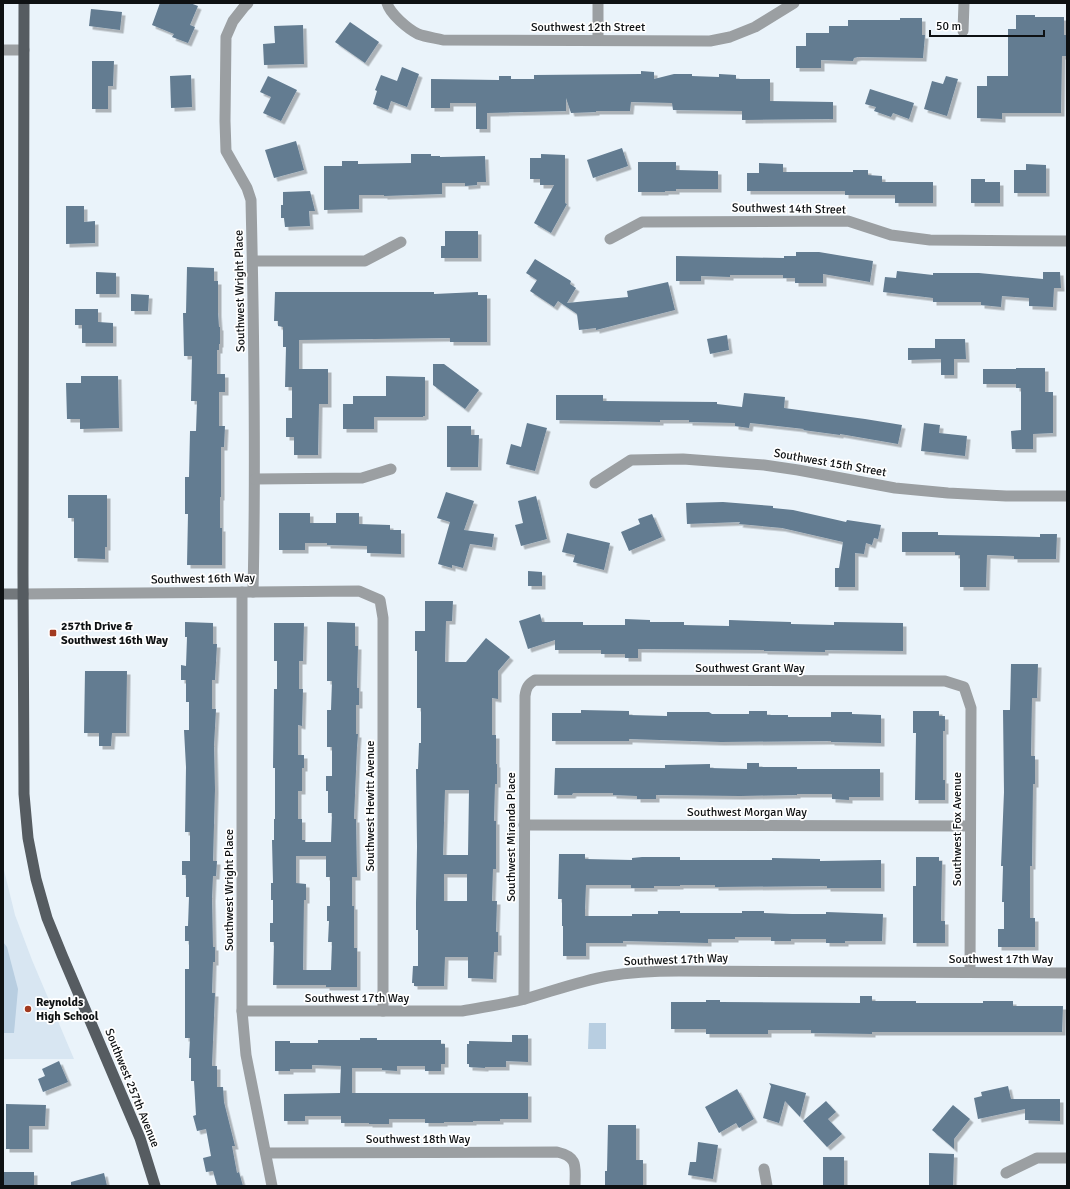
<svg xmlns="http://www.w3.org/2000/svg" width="1070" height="1189" viewBox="0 0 1070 1189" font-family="Signika,sans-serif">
<defs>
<filter id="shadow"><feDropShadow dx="3.5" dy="3.5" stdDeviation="0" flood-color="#0004"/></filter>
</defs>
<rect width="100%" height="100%" fill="#eaf3fa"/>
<!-- built -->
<polygon fill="#d8e6f2" points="3,866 15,915 32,960 74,1059 3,1059"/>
<!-- green -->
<g fill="#b8cee1">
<polygon points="3,942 7,947 18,989 14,1033 3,1033"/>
<polygon points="589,1023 606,1023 606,1049 588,1049"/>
</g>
<!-- building -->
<g fill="#637c91" fill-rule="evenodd" filter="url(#shadow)">
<polygon points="160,3 190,3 198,6 190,25 195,27 188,43 172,37 174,34 152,25"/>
<polygon points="91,9 122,12 120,30 89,26"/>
<polygon points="1016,15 1035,15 1035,17 1064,17 1064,35 1067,35 1067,56 1062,56 1061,113 1002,113 1002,119 977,118 977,86 987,86 987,76 1008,76 1008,29 1016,29"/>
<polygon points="900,18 922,18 922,35 925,35 923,58 858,57 854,58 853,61 821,60 821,68 796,68 796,46 806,46 806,33 829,33 829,26 848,26 848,20 900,20"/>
<polygon points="350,22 379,42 365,63 335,42"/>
<polygon points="303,25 304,64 264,65 263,44 275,43 274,26"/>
<polygon points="92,61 114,61 113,86 108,86 108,109 92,109"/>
<polygon points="402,67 419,74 407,107 391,101 388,110 373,104 377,91 375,90 381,75 397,81"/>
<polygon points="641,71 654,72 654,79 674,74 692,74 692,76 719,77 719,74 736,75 736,79 770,79 770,101 833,102 833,119 742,120 742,111 673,110 672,103 631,102 630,111 596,111 596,112 571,113 566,98 566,111 487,113 487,129 476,129 476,103 450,103 450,108 431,108 431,79 499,80 499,76 511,76 511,79 534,79 534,75 641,74"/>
<polygon points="191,75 192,107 171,108 170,76"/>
<polygon points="268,76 297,90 281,121 263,113 271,97 260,92"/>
<polygon points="946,76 958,79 947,116 924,109 932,81 943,84"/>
<polygon points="870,89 914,103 909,119 893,113 891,117 874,111 876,107 865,104"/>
<polygon points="296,141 304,170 274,178 265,150"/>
<polygon points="622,148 628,166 593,178 587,160"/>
<polygon points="411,154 431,154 431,156 440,156 440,157 485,156 486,182 477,182 477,185 465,186 465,183 442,183 442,194 384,196 384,195 359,195 359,209 324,210 324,166 342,166 342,161 358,161 358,164 411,163"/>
<polygon points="541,154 565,155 565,203 567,204 551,233 534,223 554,185 540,185 540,179 530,179 530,158 541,158"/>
<polygon points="638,162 676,162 676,170 718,171 718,189 676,189 676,191 665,191 665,192 638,192"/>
<polygon points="759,163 783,164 783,172 853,172 853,170 868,170 868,175 882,176 882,182 933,182 933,203 895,203 895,195 845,195 845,191 747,191 747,173 759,173"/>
<polygon points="1026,164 1046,165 1046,193 1014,193 1014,170 1026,170"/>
<polygon points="971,179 985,179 985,182 1000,182 1000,203 971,203"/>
<polygon points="310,191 315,211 309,211 310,226 285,227 284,218 281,218 281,205 283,205 283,192"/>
<polygon points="66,206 84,206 84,222 95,221 95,243 66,244"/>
<polygon points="445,231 478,231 478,258 441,258 441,246 445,246"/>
<polygon points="796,252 819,252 873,261 870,282 823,274 823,283 795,283 795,278 783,278 783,275 730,275 730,277 701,276 701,281 676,281 676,256 784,258 784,256 796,256"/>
<polygon points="535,259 571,281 570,284 576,288 567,303 628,297 627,291 668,282 675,310 596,330 596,328 579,330 577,314 558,301 554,307 530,291 537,280 526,273"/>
<polygon points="187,267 214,268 214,281 218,281 218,313 219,327 220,327 220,344 219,344 219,350 217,350 217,374 225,374 225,392 219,392 219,426 225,426 224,447 221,447 221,497 220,497 220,528 222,528 222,565 187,565 188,514 185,514 185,477 189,477 190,431 196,431 197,401 191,401 192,356 184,356 183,313 186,313"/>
<polygon points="897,271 933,275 933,273 979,273 1043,279 1043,272 1060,272 1061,288 1054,288 1053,307 1029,306 1029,298 1002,296 1001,307 981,305 981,302 933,302 933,298 883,292 885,277 896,278"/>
<polygon points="96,272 116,273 116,294 96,294"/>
<polygon points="275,292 434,292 434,294 478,292 478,295 487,295 487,342 450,342 450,338 299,340 299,369 328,369 328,404 319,404 318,455 294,455 294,437 286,437 286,418 292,418 292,387 285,387 286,347 283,347 283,327 278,326 278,321 274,321"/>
<polygon points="131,294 149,295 148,311 131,311"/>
<polygon points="75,309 98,309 98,322 113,323 113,343 82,343 82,325 75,325"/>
<polygon points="727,335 729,350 710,354 707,339"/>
<polygon points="935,339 965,339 966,359 954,359 954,375 941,375 941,359 908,360 908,348 935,348"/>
<polygon points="433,364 444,364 479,390 465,409 433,385"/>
<polygon points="1016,368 1045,368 1045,392 1053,392 1053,433 1033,434 1033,449 1012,449 1011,431 1021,430 1021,388 1016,388 1016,384 983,384 983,369 1016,369"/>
<polygon points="81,376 118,376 119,428 80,429 80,419 67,419 66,383 81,383"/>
<polygon points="386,376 425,377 425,416 423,416 423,417 374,417 374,429 343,429 343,404 353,404 353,396 386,396"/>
<polygon points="744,393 785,397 784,408 865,419 902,425 898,444 840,434 840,435 803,430 804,429 750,423 749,428 735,426 735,423 689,422 689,420 660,420 660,422 556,420 556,395 603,395 603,401 717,402 717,404 742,407"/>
<polygon points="527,423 547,428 535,471 506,464 511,444 521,447"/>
<polygon points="924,423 940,425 939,433 967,436 965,456 921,451"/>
<polygon points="447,426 471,426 471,435 479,435 478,467 447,467"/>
<polygon points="446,492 474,501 464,530 494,534 492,547 470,544 463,568 452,565 452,568 438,564 450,522 437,518"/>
<polygon points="68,495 107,495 107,547 105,547 105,559 74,558 74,518 68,518"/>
<polygon points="536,496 547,539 521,546 515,525 523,523 518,501"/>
<polygon points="723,502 773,506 773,508 793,510 846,522 847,520 881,525 878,539 874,538 872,545 866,543 864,554 855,553 855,587 835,587 835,568 839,568 843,542 782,528 739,524 740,522 687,524 686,503"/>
<polygon points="279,513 310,513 310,523 336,523 336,513 359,513 359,524 390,525 390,530 401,530 401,554 367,553 367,546 327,545 327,543 305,543 305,550 279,550"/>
<polygon points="652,514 662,537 629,551 621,532 640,524 638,519"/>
<polygon points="902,532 938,532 938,535 999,536 1040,537 1040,534 1057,534 1056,559 1014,559 1014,556 987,555 986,587 960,587 960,555 955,555 955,552 902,552"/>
<polygon points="567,533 610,543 604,570 573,562 575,555 562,552"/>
<polygon points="528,571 542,572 542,586 528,586"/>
<path d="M425,601H453L452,621H446L445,662H466L486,638L510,657L498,671V699L492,698V735H496V764H497V784H495L494,821H496V869H493L492,901H497L496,932H498V952H494L493,979L468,978V957H445L444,986H414V983H412L413,966H418V930H416V903L417,847L416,769H418L419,743H421V708H417V651H415V631H425ZM445,790H469L468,855H443ZM444,874H467V901H444Z"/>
<polygon points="540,614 542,622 583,622 583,625 625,625 625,619 650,620 650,622 684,622 684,625 729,626 729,620 791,622 791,624 834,625 834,622 903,623 903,651 825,650 825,652 764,651 764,650 638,649 638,658 625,658 625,654 601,654 601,650 555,650 555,640 528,649 519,621"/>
<polygon points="185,622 213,623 213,644 217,644 215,680 212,680 212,709 216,709 214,746 215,789 213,861 217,861 216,876 213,876 212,898 213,947 215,947 215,962 213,962 212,993 215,993 212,1066 217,1066 217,1087 223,1087 224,1102 235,1146 232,1146 237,1173 239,1172 243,1186 217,1186 213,1171 206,1172 203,1158 211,1156 206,1129 197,1131 193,1116 196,1115 194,1081 191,1081 191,1058 189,1058 190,1038 185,1038 185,969 189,969 189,941 185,941 185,926 188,926 189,897 186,897 186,875 182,875 182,861 190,861 190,832 185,832 186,767 184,730 189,730 189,702 186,702 186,680 181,680 181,665 186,666 187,637 185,637"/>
<path d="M327,622L355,623V646H358L357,688H359V705H356V734H358L357,747L354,819H356L357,877H352V906H354V948H357V987H326V985H273L274,942H270V923H273V900H271V883H273L272,840H274V819H275V768H273L274,689H277V661H274V623H304L303,661H299V689H303L302,726L298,725V755H304V768H302V791H298V819H302V840H305V842H331L332,813H328V791H326V776H332V747H327V710H331L332,681H327ZM296,856H326V877H330V906H327V921H329L328,942H332L331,970H303L304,900H306V884L296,883Z"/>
<polygon points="1011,664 1038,664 1037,698 1032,698 1031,756 1035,756 1035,784 1033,784 1032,866 1030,866 1030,918 1035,918 1035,947 998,947 998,929 1004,929 1004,902 1002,902 1003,866 1001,866 1004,792 1003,710 1010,710"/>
<polygon points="85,671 127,671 126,733 112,733 111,746 99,746 99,733 84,733"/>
<polygon points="581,710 629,711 629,715 667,716 667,712 709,712 712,714 749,714 749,711 767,711 767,715 788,715 788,717 831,717 831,712 852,712 852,714 881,715 881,743 831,742 831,741 721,742 629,739 629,741 552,741 552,713 581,713"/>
<polygon points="913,711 939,711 939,716 945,716 945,731 943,731 943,780 945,780 945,800 915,800 916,733 913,733"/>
<polygon points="747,763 759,763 759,767 797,767 797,769 880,769 880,797 849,797 849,800 832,799 832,794 797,794 797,795 740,796 656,795 656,799 637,799 637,796 613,795 613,793 573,793 572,795 554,795 555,768 665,768 665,765 710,764 710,768 747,769"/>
<polygon points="559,854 585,854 585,859 632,860 632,858 642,857 680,857 680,860 772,860 772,858 820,859 820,861 881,860 881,888 827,888 827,886 715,887 715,885 680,885 680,886 654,886 654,888 631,888 631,885 586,885 585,909 585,916 632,916 632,914 658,914 658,911 680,911 680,913 742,913 742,911 764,911 764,913 792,914 826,914 826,912 883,914 882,941 845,941 845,943 826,943 826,939 791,939 791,941 771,941 771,937 735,937 735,939 708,939 708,943 623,941 623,943 586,943 586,956 563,956 563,926 562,926 562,899 558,899"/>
<polygon points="916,857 939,857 939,861 942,861 941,921 945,921 945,943 913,943 913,886 916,886"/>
<polygon points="860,996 872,996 872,1001 916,1001 916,1003 983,1003 983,1001 1013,1001 1013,1006 1063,1006 1062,1032 872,1032 872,1034 811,1033 811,1030 768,1030 768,1034 706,1034 706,1029 671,1029 671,1002 706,1002 706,1000 720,1000 720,1002 860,1003"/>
<polygon points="512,1035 528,1035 528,1062 506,1061 506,1067 485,1067 485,1068 469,1067 469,1064 467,1064 467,1044 469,1044 469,1041 512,1042"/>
<polygon points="360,1038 377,1038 377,1040 441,1040 441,1044 445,1044 445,1064 441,1064 441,1071 425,1071 425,1066 397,1066 397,1071 382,1070 382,1068 352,1068 352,1093 528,1093 528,1119 500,1119 500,1121 473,1121 473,1122 444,1122 444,1123 425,1123 425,1119 389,1119 389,1124 369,1124 369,1123 341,1123 341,1116 305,1116 305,1121 284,1121 284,1094 340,1093 341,1066 312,1065 312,1069 290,1069 290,1071 275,1071 275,1041 290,1041 290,1043 318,1043 318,1040 360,1040"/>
<polygon points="59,1061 68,1082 43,1092 38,1079 45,1076 42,1069"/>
<polygon points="769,1083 806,1093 800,1117 785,1101 779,1123 763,1118 771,1086"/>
<polygon points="1008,1086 1011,1099 1060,1099 1060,1121 1025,1120 1025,1109 978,1119 974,1098 982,1096 981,1092"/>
<polygon points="737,1089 754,1119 739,1128 736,1123 719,1133 705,1107"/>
<polygon points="826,1101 836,1112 828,1119 842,1134 827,1147 803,1121"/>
<polygon points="6,1104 46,1105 45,1126 29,1126 29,1149 6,1149"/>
<polygon points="953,1105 970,1119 954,1139 954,1149 932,1130"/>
<polygon points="608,1125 636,1125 636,1160 643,1160 643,1185 605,1185 605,1171 607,1171"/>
<polygon points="698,1142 718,1145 713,1179 688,1175 690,1162 696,1162"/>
<polygon points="929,1153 954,1154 953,1186 929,1186"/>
<rect x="823" y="1157" width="21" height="29"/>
<rect x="3" y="1172" width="31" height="14"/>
<polygon points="104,1173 107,1186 71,1186 71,1182"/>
</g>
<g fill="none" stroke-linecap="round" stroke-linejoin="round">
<!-- minor -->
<g stroke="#9b9fa2" stroke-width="11">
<path d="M248,3L244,7L233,21L226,37L225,121L226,151L247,188L251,200C254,331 256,461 253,592"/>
<path d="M387,3C390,14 408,29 418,34C426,37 435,38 443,40L710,41L730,37L755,27L794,3"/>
<polyline points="598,3 598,40"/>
<polyline points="963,31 964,3"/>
<polyline points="3,50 24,50"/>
<polyline points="610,239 642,222 848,221 891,235 930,240 1067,241"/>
<polyline points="253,261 365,261 401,242"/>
<polyline points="255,479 362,478 391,469"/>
<polyline points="595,483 631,460 683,459 764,465 798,470 895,488 948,493 1006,496 1067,496"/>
<polyline points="242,592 242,1011 246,1055 272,1186"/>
<polyline points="23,594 359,591 380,600 383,618 383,1011"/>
<polyline points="524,825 970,826"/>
<path d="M524,999L525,696C526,688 528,684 535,680L945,681L964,687L971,708L970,972"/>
<path d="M242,1011H462C483,1007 505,1004 525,999C553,991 580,981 608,976C632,972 655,971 679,971L1067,973"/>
<path d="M266,1153L557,1152C579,1157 575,1167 575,1186"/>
<polyline points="764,1169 767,1186"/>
<polyline points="1006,1173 1037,1158 1067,1158"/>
</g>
<!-- secondary -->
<polyline stroke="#73787c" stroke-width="11" points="3,594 23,594"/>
<!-- primary -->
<polyline stroke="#565c61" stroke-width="11" points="24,3 23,574 24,794 28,838 36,879 47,918 62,955 140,1138 155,1186"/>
</g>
<!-- markers -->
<g fill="#a23a20" stroke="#fff" stroke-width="1.5">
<rect x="49" y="629" width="8" height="8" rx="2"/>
<circle cx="28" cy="1009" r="4"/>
</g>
<g text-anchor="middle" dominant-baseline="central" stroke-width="3.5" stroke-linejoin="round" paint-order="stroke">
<!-- street labels -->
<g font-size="12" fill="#0e1113" stroke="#fff">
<text x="588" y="27">Southwest 12th Street</text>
<text transform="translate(789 209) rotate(1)">Southwest 14th Street</text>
<text transform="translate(240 291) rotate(-91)">Southwest Wright Place</text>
<text transform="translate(830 463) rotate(10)">Southwest 15th Street</text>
<text transform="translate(203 579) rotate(-1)">Southwest 16th Way</text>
<text x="750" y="668">Southwest Grant Way</text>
<text transform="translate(370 806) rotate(-90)">Southwest Hewitt Avenue</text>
<text x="747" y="812">Southwest Morgan Way</text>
<text transform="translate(957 829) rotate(-90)">Southwest Fox Avenue</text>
<text transform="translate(511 837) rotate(-90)">Southwest Miranda Place</text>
<text transform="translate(229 890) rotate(-90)">Southwest Wright Place</text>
<text x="1001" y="959">Southwest 17th Way</text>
<text transform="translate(676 960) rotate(-2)">Southwest 17th Way</text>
<text x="357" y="998">Southwest 17th Way</text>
<text transform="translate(132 1088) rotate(68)">Southwest 257th Avenue</text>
<text x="418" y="1139">Southwest 18th Way</text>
</g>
<!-- poi labels -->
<g font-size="12" font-weight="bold" fill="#0e1113" stroke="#fff" text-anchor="start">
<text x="61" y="626">257th Drive &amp;<tspan x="61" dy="14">Southwest 16th Way</tspan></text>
<text x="36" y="1002">Reynolds<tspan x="36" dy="14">High School</tspan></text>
</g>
</g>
<!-- border -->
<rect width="1070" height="1189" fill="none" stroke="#0e1113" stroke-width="8"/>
<!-- scale -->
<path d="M930 30v6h114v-6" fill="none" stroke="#0e1113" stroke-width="2"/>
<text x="936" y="30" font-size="12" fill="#0e1113" stroke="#ffffff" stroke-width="3" paint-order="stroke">50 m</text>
</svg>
